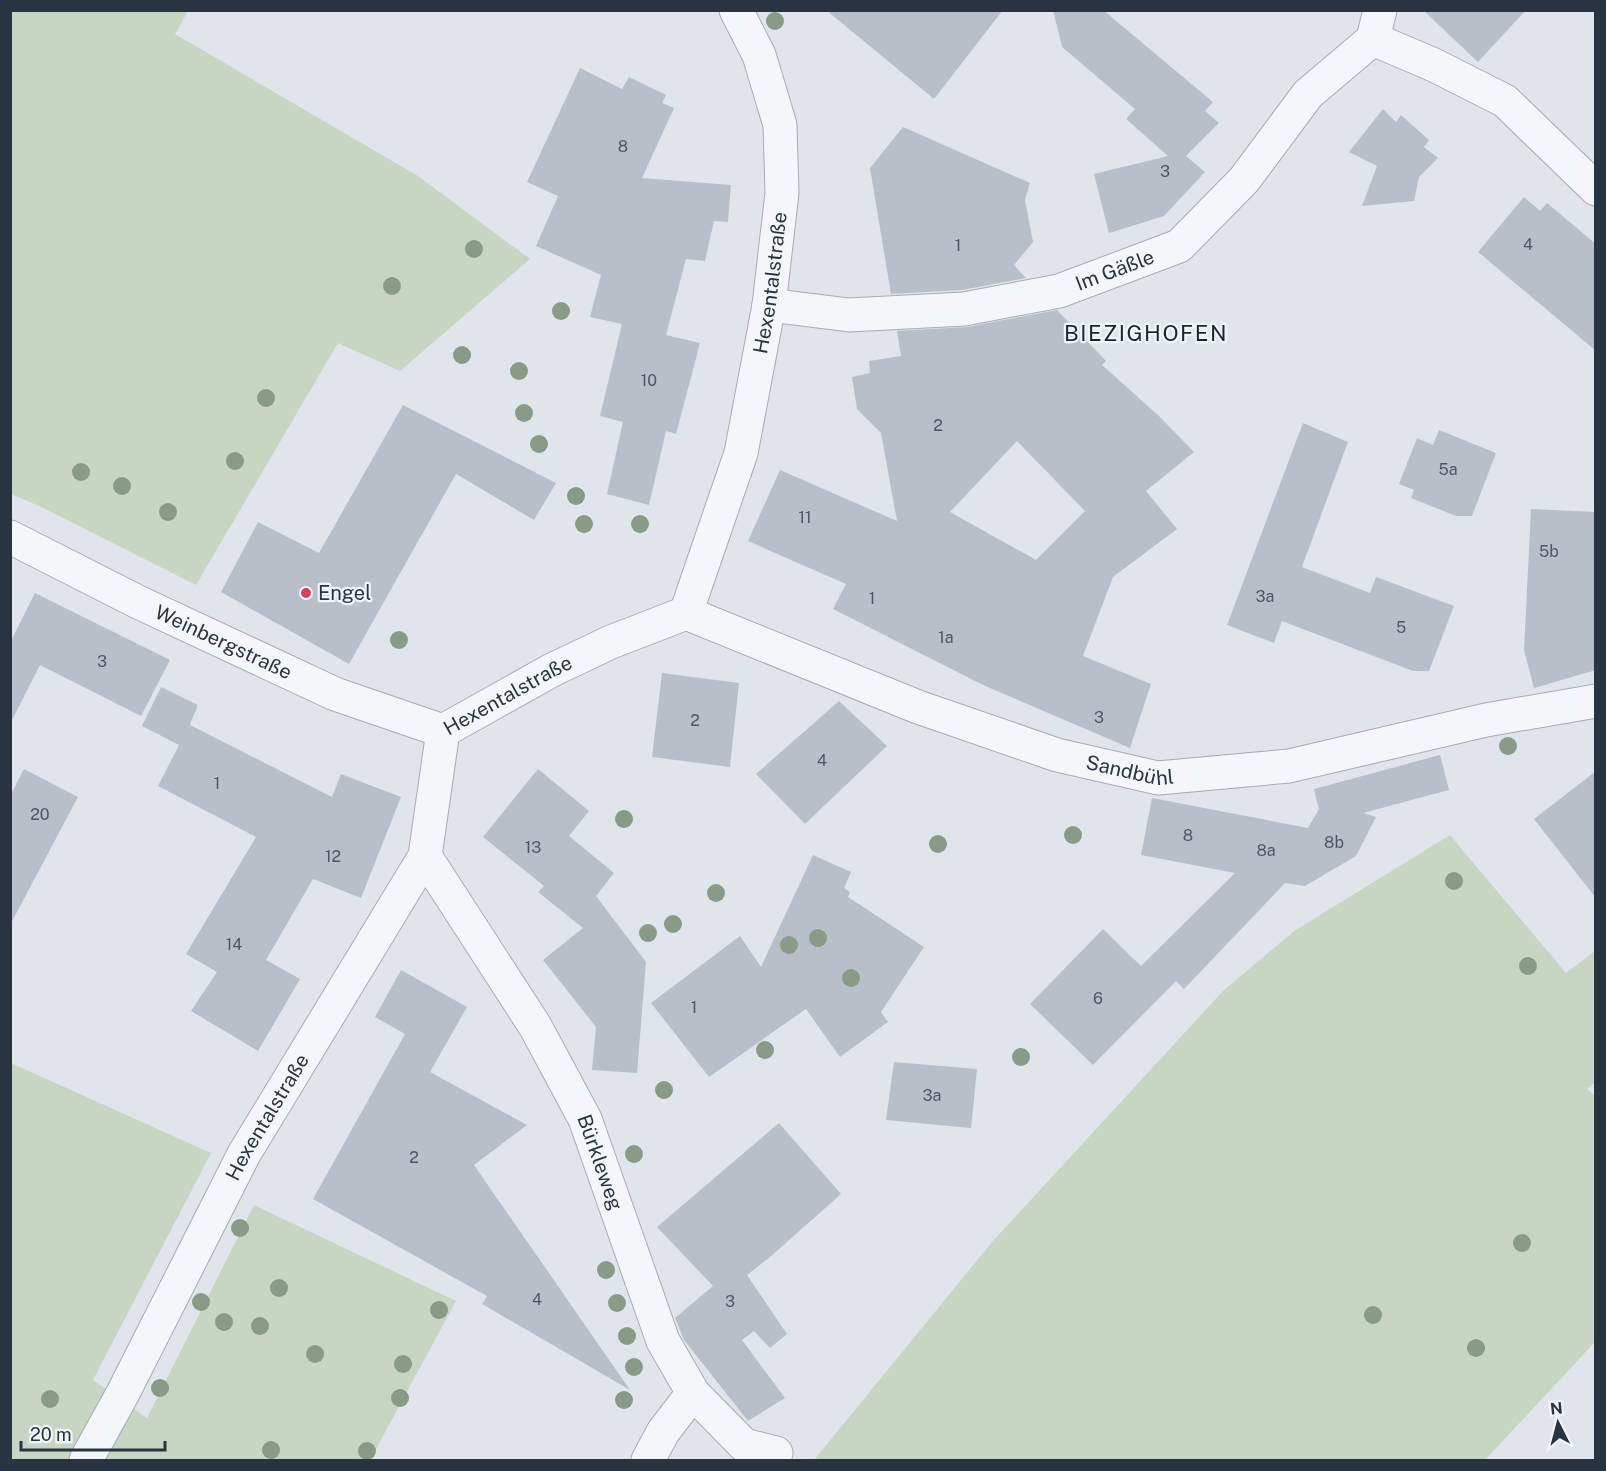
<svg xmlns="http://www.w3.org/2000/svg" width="1606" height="1471" viewBox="0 0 1606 1471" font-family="'Public Sans',sans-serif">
<rect width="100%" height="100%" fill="#e1e5eb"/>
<!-- green -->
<g fill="#c8d5c2">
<polygon points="10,11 188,11 175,34 418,176 530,259 400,371 338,343 196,585 39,506 11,494"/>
<polygon points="1450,835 1566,973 1595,951 1595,1082 1587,1089 1596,1097 1595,1342 1485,1460 814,1460 992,1242 1223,991 1294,931"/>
<polygon points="11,1063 211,1153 93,1380 147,1418 254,1205 456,1301 370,1460 11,1460"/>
</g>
<!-- building -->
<g fill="#b8bfc8" fill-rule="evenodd">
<polygon points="826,10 1003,10 934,99"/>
<polygon points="1053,10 1103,10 1213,102 1205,111 1219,123 1186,156 1205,172 1164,216 1109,233 1094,174 1168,156 1126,119 1135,109 1062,47"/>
<polygon points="1423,10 1526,10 1478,62"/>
<polygon points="580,68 622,89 629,77 666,95 662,103 674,108 642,178 731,185 728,222 714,221 705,261 686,259 666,335 700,343 676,434 666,431 649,505 607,494 623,422 600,416 622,324 590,317 601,275 536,246 558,196 527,182"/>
<polygon points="1383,109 1396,122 1401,115 1429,140 1424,147 1438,158 1419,177 1414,201 1362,206 1377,166 1349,152"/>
<polygon points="903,127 1030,183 1025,200 1033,242 1014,265 1026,278 962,290 891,294 870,168"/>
<polygon points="1524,197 1540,211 1547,203 1596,244 1596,351 1478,252"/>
<path d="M1057,310L1106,361L1102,365L1159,416L1194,452L1146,491L1177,529L1113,577L1083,656L1151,684L1130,748L983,685L833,609L846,584L748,541L780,470L897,521L881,433L857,409L852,377L870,373L869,361L901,356L897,331L967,327ZM1017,441L1085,511L1036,560L950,512Z"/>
<polygon points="403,405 556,483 534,520 456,474 349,664 221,592 258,522 319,553"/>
<polygon points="1303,423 1348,442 1302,567 1370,593 1376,577 1454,606 1429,671 1413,671 1282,621 1274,643 1227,625"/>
<polygon points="1439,430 1496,453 1472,516 1456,516 1411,498 1414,490 1399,484 1417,438 1433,445"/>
<polygon points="1531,509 1596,512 1596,670 1534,688 1524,650"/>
<polygon points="35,593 170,660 141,716 40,665 10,724 10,643"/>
<polygon points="662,673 739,683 730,767 652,757"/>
<polygon points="161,687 198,705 188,729 190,725 332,797 341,774 401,797 361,898 313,879 266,960 300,979 258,1051 191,1011 217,972 186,954 256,837 158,786 179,745 142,726"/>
<polygon points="839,701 887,746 805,824 756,774"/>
<polygon points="1440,755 1449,790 1363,813 1376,817 1356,856 1305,886 1285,883 1184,989 1176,981 1093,1065 1030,1004 1103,929 1141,966 1235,873 1141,855 1152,798 1308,828 1319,809 1314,789"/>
<polygon points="24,769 78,797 10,925 10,796"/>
<polygon points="538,769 589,811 569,836 614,873 596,896 646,962 637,1073 592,1070 596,1027 543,960 583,928 538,892 544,886 483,837"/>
<polygon points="1596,771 1596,898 1534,819"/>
<polygon points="813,855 851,872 844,888 850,892 848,897 924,947 881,1012 888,1022 840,1057 806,1009 709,1077 651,1003 740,936 761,967"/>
<polygon points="401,970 467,1007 430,1072 527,1125 474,1165 630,1390 482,1304 487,1296 313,1199 405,1034 375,1017"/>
<polygon points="894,1062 977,1069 971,1128 886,1120"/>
<polygon points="779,1123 841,1194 770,1257 747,1275 787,1334 770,1348 754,1331 742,1340 785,1398 748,1421 684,1340 675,1318 713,1286 657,1227"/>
</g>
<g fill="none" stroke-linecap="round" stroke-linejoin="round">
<defs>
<g id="minor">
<polyline points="1373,39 1434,65 1505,101 1596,189"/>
<path id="s1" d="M769,305L849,315L964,309L1059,291L1179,246L1244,180L1308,94L1373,39L1380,10"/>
<path id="s2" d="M10,537L138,602L335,694L443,731"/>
<path id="s3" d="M686,613L918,707L1057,755L1158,778L1289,766L1486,720L1596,701"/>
<path id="s4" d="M686,613L741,453L769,305L782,193L780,125L759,55L736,10"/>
<path id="s5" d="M443,731L552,670L611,642L686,613"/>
<path id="s6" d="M425,856L535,1026L585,1119L663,1341L693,1393L744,1445L776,1453"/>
<path id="s7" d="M86,1460L123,1393L244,1154L425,856L443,731"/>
<polyline points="648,1460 663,1432 693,1393"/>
</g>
</defs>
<!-- minor casing -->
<use href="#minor" stroke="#a6acb5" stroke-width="35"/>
<!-- minor -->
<use href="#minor" stroke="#f4f6f9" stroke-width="33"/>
</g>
<!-- trees -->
<g fill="#889b87">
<circle cx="775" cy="21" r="9"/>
<circle cx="474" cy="249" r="9"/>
<circle cx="392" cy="286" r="9"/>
<circle cx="561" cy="311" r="9"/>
<circle cx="462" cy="355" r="9"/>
<circle cx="519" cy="371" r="9"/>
<circle cx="266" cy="398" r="9"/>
<circle cx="524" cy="413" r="9"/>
<circle cx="539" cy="444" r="9"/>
<circle cx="235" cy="461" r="9"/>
<circle cx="81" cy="472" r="9"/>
<circle cx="122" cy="486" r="9"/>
<circle cx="576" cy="496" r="9"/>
<circle cx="168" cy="512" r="9"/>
<circle cx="584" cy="524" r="9"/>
<circle cx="640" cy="524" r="9"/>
<circle cx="399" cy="640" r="9"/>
<circle cx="1508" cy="746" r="9"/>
<circle cx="624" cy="819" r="9"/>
<circle cx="1073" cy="835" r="9"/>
<circle cx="938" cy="844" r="9"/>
<circle cx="1454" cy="881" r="9"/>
<circle cx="716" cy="893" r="9"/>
<circle cx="673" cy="924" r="9"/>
<circle cx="648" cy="933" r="9"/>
<circle cx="818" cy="938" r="9"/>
<circle cx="789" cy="945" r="9"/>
<circle cx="1528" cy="966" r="9"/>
<circle cx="851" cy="978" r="9"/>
<circle cx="765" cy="1050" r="9"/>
<circle cx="1021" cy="1057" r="9"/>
<circle cx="664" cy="1090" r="9"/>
<circle cx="634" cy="1154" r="9"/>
<circle cx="240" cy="1228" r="9"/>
<circle cx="1522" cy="1243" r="9"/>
<circle cx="606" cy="1270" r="9"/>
<circle cx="279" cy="1288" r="9"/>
<circle cx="201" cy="1302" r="9"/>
<circle cx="617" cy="1303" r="9"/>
<circle cx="439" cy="1310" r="9"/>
<circle cx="1373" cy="1315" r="9"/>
<circle cx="224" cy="1322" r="9"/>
<circle cx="260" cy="1326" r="9"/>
<circle cx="627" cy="1336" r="9"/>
<circle cx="1476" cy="1348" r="9"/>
<circle cx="315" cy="1354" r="9"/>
<circle cx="403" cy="1364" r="9"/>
<circle cx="634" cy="1367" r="9"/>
<circle cx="160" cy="1388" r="9"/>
<circle cx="400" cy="1398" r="9"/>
<circle cx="50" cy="1399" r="9"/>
<circle cx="624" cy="1400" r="9"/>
<circle cx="271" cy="1450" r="9"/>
<circle cx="367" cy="1451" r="9"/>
</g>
<!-- markers -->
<circle fill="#d3435f" stroke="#f1f4f8" stroke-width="2" cx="306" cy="593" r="6"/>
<g text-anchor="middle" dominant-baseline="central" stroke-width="4.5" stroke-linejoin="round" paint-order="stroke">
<!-- number labels -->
<g font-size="16" fill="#4d5764">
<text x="623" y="146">8</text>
<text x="1165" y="171">3</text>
<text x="1528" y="244">4</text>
<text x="958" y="245">1</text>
<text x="649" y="380">10</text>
<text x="938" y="425">2</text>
<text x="1448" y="469">5a</text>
<text x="805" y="517">11</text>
<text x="1549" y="551">5b</text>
<text x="1265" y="596">3a</text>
<text x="872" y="598">1</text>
<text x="1401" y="627">5</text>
<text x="946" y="637">1a</text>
<text x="102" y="661">3</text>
<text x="1099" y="717">3</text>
<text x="695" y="720">2</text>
<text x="822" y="760">4</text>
<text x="217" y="783">1</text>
<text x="40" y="814">20</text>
<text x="1188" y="835">8</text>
<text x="1334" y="842">8b</text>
<text x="533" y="847">13</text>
<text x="1266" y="850">8a</text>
<text x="333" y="856">12</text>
<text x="234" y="944">14</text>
<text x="1098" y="998">6</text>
<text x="694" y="1007">1</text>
<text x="932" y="1095">3a</text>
<text x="414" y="1157">2</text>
<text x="537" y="1299">4</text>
<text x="730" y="1301">3</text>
</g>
<!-- street labels -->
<g font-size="20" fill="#293443" stroke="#f1f4f8">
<text stroke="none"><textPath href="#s1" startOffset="352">Im Gäßle</textPath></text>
<text stroke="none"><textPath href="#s4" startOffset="342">Hexentalstraße</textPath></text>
<text stroke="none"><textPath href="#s2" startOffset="238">Weinbergstraße</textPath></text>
<text stroke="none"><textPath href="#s5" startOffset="74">Hexentalstraße</textPath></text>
<text stroke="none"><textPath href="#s3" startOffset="472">Sandbühl</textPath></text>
<text stroke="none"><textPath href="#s7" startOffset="388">Hexentalstraße</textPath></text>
<text stroke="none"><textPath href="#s6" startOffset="354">Bürkleweg</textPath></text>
</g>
<!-- poi labels -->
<g font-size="20" fill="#293443" stroke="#f1f4f8" text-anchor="start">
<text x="318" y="593">Engel</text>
</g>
<!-- quarter labels -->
<g font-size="22" letter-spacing="1.5" fill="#1b2534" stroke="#f1f4f8">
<text x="1146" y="333">BIEZIGHOFEN</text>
</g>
</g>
<!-- border -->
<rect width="1606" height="1471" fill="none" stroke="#293443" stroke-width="24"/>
<!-- north arrow -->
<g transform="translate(1558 1423) rotate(354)" stroke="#f1f4f8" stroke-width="4.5" paint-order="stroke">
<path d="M0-4.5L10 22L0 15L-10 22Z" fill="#293443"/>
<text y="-9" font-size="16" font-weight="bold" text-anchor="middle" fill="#293443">N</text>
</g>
<!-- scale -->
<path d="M21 1441v9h144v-9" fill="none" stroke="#293443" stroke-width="3"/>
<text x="30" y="1441" font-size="18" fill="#293443" stroke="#f1f4f8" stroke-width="4.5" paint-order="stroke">20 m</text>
</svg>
